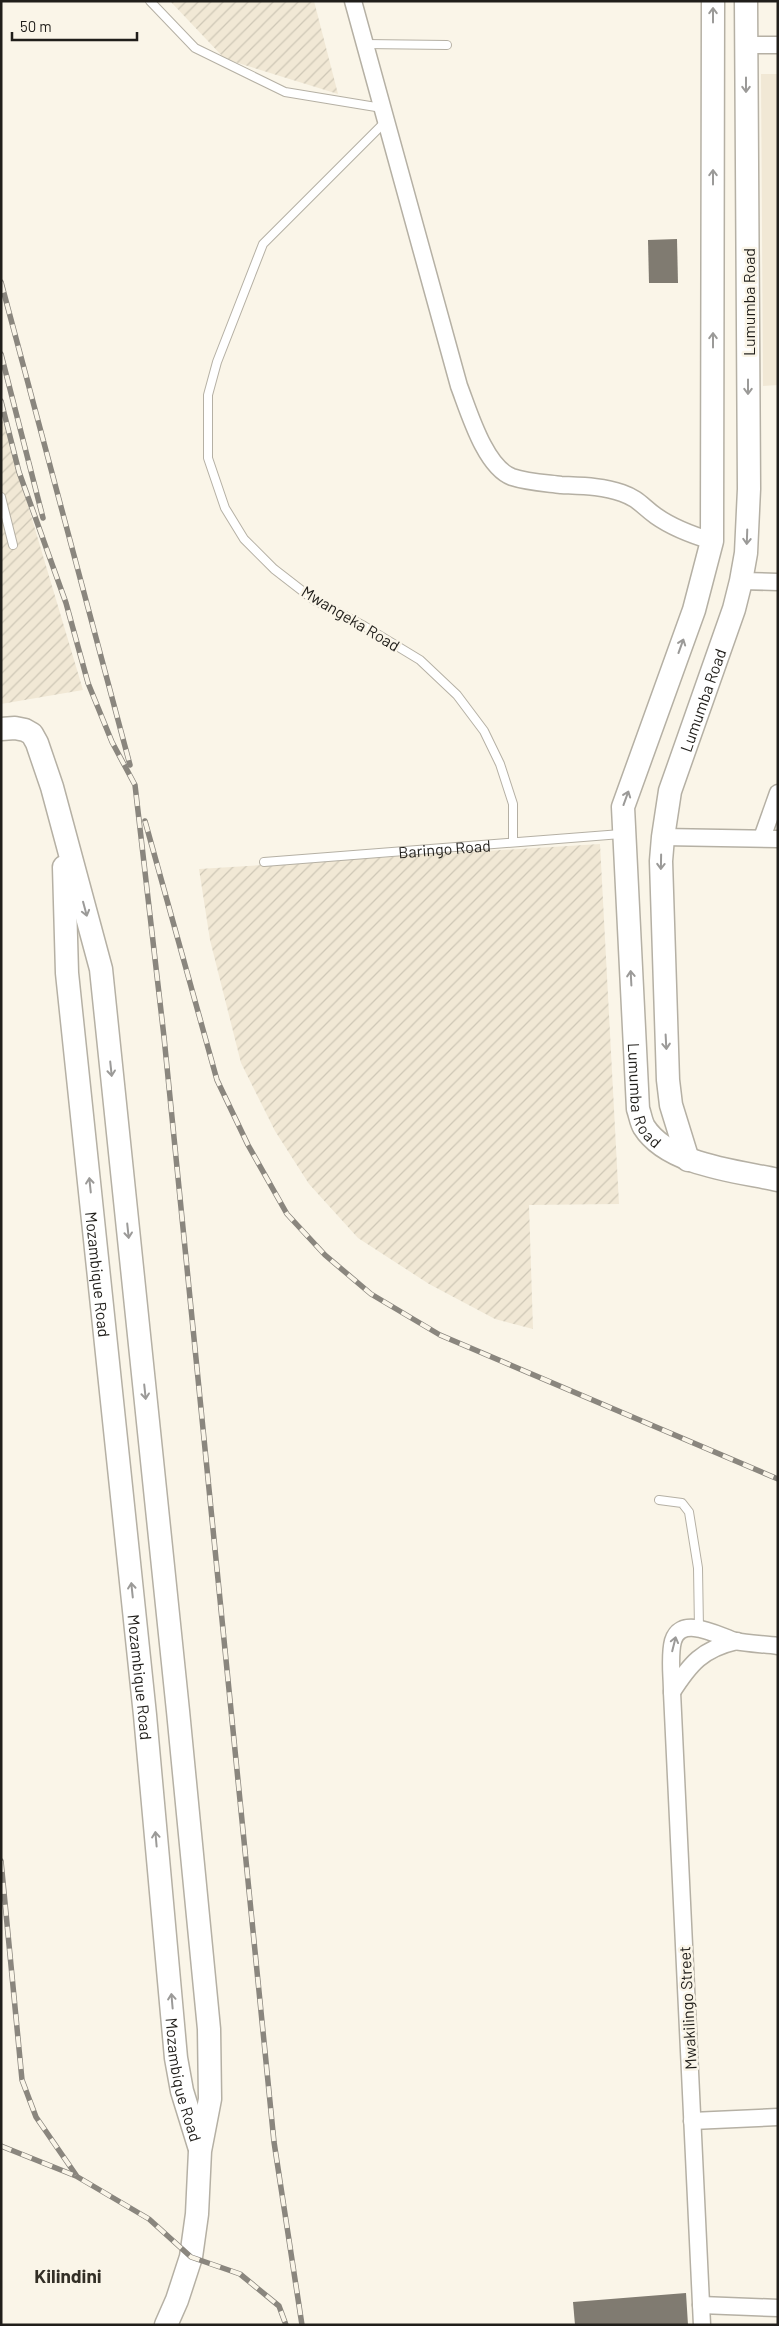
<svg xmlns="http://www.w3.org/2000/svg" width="779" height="2326" viewBox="0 0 779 2326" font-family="Barlow,sans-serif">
<defs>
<pattern id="industrial-furrows" width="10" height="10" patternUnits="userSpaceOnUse" patternTransform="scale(1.25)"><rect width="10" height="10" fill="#f1e8d5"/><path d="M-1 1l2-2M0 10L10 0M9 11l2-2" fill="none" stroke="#cec7b6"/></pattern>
</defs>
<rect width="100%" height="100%" fill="#faf5e8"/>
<!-- built -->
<polygon fill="#f1e8d5" points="761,74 778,74 778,385 763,386"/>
<!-- industrial -->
<g fill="url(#industrial-furrows)">
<polygon points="170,1 314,1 338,94 225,59"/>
<polygon points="1,415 83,690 1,704"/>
<polygon points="600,844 619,1204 529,1205 533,1329 495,1319 429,1284 358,1238 309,1184 275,1131 241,1063 210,940 199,869"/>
</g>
<!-- building -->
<g fill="#807b71">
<polygon points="677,239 678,283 649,283 648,240"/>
<polygon points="686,2293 688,2325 575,2325 573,2302"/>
</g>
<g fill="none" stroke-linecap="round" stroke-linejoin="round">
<defs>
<g id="lane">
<polyline points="150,1 195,48 285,92 382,108"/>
<polyline points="365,44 447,45"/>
<polyline points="386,121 263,244 217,362 208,395 208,458 225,508 244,539 274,569 314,600 364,626 420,660 457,695 484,731 500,764 513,804 513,842"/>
<polyline points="1,497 13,545"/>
<path id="s1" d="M264,862L621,834"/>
<polyline points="659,1500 682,1503 689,1512 698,1568 699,1629"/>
</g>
<g id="street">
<path d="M353,1L459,386C469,412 485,467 512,477C527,482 545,483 561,485C582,486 602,486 622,493C639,499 642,506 656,516C673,528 692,535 712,541"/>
<polyline points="746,45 778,45"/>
<polyline points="741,581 778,582"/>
<polyline points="663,837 778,839"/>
<polyline points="762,838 778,793"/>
<path d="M672,1692C690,1664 702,1649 737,1641"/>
<polyline points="692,2121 778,2117"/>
<polyline points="701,2305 778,2308"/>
<path d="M702,2325L672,1692C672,1676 669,1656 673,1641C681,1614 719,1636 735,1641C749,1644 764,1644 778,1646"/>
</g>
<g id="secondary">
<path id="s2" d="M713,1L712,541L694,610L623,807L638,1109C640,1114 641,1122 644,1127C668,1165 737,1171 778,1180"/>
<polyline points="1,729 15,728 25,730 32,734 37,743 52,787 101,969 178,1711 209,2029 210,2099 200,2151 197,2214 191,2257 177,2300 166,2325"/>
<path id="s3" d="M64,867L67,973L145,1715L176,2058L182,2091L199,2146"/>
<path id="s4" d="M688,1160L671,1105L668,1080L661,861L663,837L670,791L734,609L741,581L746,553L749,489L746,1"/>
</g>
</defs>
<!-- lane casing -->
<use href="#lane" stroke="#b5b0a4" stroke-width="10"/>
<!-- street casing -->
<use href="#street" stroke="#b5b0a4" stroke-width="19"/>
<!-- secondary casing -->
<use href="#secondary" stroke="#b5b0a4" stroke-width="25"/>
<!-- lane -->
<use href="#lane" stroke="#fff" stroke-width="8"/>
<!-- street -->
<use href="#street" stroke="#fff" stroke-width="16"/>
<!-- secondary -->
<use href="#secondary" stroke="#fff" stroke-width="22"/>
<defs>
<g id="rail">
<polyline points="1,282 130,765"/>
<polyline points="1,354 43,518"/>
<polyline points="1,401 19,472 66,603 88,683 112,742 135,785 164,1037 274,2142 302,2325"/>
<polyline points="145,821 217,1080 248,1145 287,1214 325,1255 371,1294 440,1335 778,1479"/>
<polyline points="1,1861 22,2080 36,2117 76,2175"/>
<polyline points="1,2146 76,2176 149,2219 191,2257 240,2274 279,2306 286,2325"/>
</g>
</defs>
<!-- rail casing -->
<use href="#rail" stroke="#8a867e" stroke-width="5.5"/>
<!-- rail -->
<use href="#rail" stroke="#faf5e8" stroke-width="4" stroke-dasharray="11" stroke-linecap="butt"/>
</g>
<!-- one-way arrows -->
<defs><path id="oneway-shaft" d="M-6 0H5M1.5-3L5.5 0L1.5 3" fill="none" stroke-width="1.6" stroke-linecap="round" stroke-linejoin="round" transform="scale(1.25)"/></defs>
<g stroke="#9b9a98">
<use href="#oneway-shaft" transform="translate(713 15) rotate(-90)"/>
<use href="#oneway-shaft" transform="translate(746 85) rotate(90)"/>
<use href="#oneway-shaft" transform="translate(713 177) rotate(-90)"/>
<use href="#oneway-shaft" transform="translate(713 340) rotate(-90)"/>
<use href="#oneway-shaft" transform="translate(748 387) rotate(90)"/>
<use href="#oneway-shaft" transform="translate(747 537) rotate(92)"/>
<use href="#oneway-shaft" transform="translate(681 646) rotate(-70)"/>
<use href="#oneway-shaft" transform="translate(626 798) rotate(-70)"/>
<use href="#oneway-shaft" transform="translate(661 862) rotate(91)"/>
<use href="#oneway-shaft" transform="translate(85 909) rotate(75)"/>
<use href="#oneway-shaft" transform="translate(631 978) rotate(-93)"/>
<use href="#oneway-shaft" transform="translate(666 1042) rotate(87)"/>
<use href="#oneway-shaft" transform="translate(111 1069) rotate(84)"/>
<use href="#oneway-shaft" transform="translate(90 1185) rotate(-96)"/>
<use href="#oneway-shaft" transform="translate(128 1231) rotate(84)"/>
<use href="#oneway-shaft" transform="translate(145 1392) rotate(84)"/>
<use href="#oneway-shaft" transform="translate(132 1590) rotate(-96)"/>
<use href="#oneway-shaft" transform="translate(674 1644) rotate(-76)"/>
<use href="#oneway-shaft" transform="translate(156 1839) rotate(-95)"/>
<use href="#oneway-shaft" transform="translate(172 2001) rotate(-95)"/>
</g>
<g text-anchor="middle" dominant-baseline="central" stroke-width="5" stroke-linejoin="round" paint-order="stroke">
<!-- street labels -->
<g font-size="16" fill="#201e1a" stroke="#faf5e8">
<text transform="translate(748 302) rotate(-90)">Lumumba Road</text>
<text transform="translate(351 618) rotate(31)">Mwangeka Road</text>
<text stroke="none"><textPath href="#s4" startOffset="469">Lumumba Road</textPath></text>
<text stroke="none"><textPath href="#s1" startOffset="181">Baringo Road</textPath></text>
<text stroke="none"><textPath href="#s2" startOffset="1111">Lumumba Road</textPath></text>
<text stroke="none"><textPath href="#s3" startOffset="409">Mozambique Road</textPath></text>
<text stroke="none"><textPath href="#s3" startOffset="814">Mozambique Road</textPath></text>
<text transform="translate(687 2008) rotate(-93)">Mwakilingo Street</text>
<text stroke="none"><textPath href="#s3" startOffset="1219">Mozambique Road</textPath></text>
</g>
<!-- quarter labels -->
<g font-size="19" font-weight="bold" fill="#332f26" stroke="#faf5e8">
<text x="68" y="2275">Kilindini</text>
</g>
</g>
<!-- border -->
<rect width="779" height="2326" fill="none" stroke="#201e1a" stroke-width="5"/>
<!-- scale -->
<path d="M12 32v8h125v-8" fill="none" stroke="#201e1a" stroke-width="2.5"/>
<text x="20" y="32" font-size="15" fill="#201e1a" stroke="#faf5e8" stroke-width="4" paint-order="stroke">50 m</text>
</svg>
